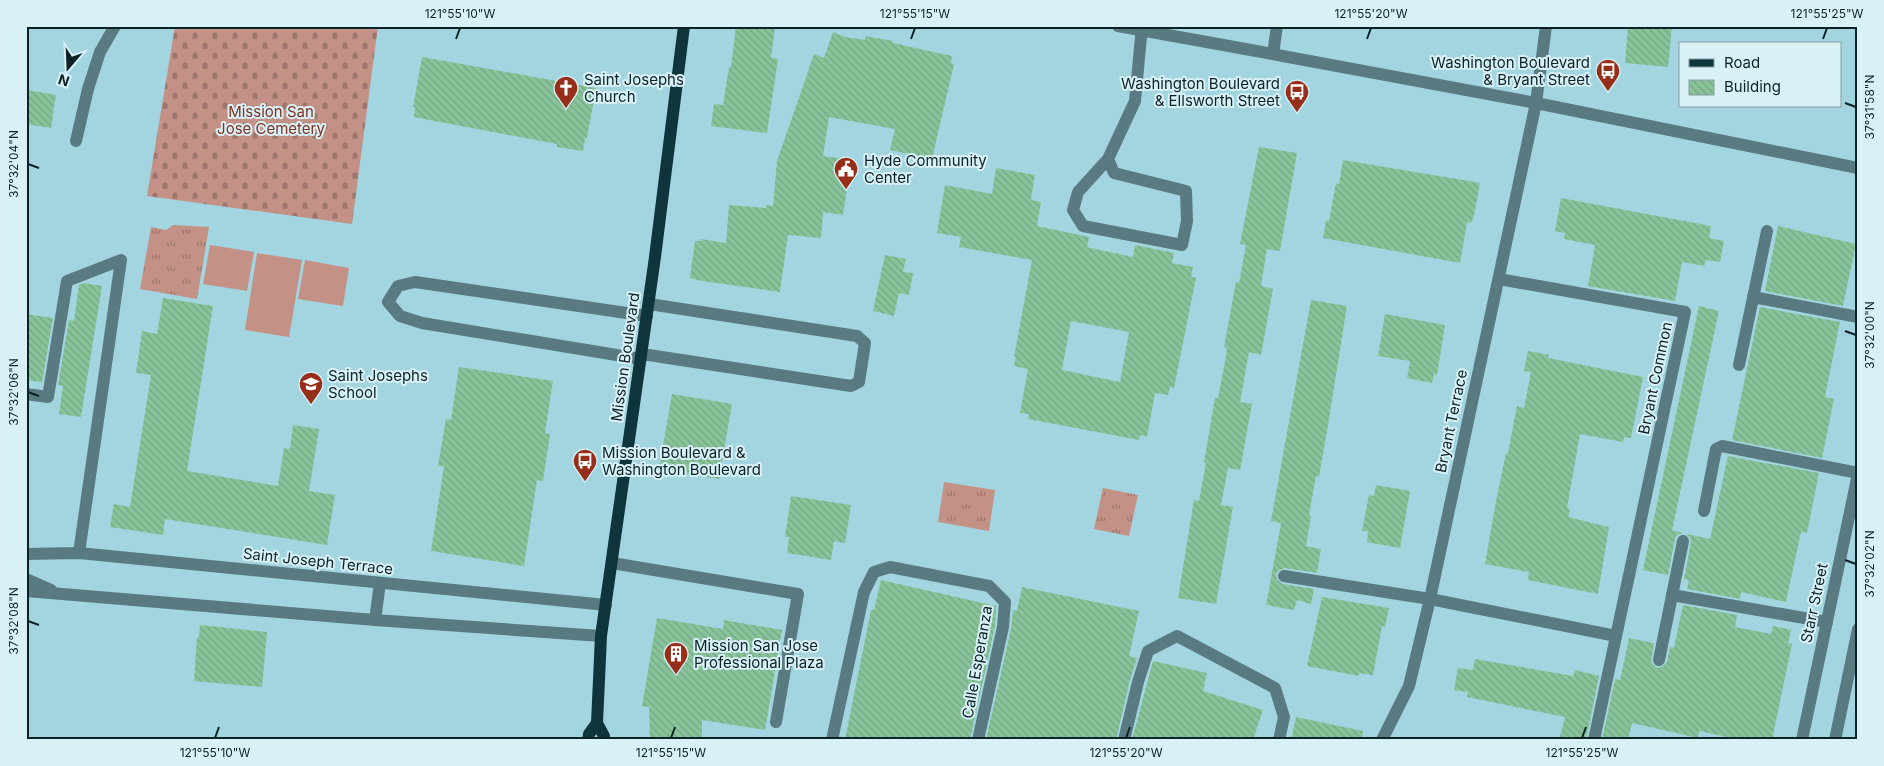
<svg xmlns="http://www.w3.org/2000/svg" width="1884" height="766" viewBox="0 0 1884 766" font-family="Inter,sans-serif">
<defs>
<pattern id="grass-tufts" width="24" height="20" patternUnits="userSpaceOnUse" patternTransform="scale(1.25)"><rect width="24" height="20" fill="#c39186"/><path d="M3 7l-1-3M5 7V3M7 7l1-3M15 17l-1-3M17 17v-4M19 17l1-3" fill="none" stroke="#9d766d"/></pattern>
<pattern id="cemetery-stones" width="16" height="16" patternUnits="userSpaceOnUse" patternTransform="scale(1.25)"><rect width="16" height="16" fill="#c39186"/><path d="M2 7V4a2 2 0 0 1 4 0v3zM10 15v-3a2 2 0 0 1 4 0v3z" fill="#9d766d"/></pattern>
<pattern id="building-back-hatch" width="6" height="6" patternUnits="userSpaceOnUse" patternTransform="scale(1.25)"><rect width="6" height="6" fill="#88c399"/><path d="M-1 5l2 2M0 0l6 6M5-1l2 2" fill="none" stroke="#74a784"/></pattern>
</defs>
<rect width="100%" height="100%" fill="#a2d5e0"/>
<!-- grass -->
<g fill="url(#grass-tufts)">
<polygon points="173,225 209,227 197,299 140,289 151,227 166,230"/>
<polygon points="944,482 995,490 989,531 938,522"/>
<polygon points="1103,488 1138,495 1129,536 1094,529"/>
</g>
<!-- cemetery -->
<polygon fill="url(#cemetery-stones)" points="175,26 378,26 352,224 147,196"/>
<!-- pitch -->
<g fill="#c39186">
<polygon points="210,245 254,252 247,291 203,284"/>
<polygon points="257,253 302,260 289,337 245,330"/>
<polygon points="305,260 349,268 343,306 298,299"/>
</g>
<!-- building -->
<g fill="url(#building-back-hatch)" fill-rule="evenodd">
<polygon points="736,26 775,26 771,58 778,59 767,133 711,126 714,104 723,105 729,67 731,67"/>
<polygon points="1628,26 1672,26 1668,67 1625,63"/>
<polygon points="833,32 845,37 865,40 865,36 893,41 893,43 952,56 951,63 954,64 932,159 890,150 895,129 829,117 823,156 851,160 843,215 823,212 821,238 788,235 780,292 696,280 696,279 690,278 695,241 701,241 701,239 726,243 729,205 766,208 766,205 773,206 777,161 814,54 824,58"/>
<polygon points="422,57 596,88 587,138 585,138 583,151 557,147 557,144 414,117 415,107 413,107"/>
<polygon points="26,90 56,95 51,128 26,124"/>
<polygon points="1259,147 1297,153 1280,251 1267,249 1261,286 1273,289 1261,355 1249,352 1240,402 1252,404 1240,470 1228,468 1221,505 1233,507 1216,604 1178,598 1194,500 1199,501 1206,463 1204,462 1215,398 1218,398 1225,362 1227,348 1224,347 1236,282 1239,283 1246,245 1240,244"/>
<polygon points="1343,160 1480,183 1474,216 1471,223 1467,222 1460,263 1323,238 1326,220 1329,221 1336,183 1339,184"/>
<path d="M996,168L1035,175L1031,200L1041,202L1037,226L1089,237L1087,247L1133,257L1135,245L1174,253L1172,263L1193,267L1191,277L1196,278L1174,388L1170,387L1168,395L1155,393L1147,437L1140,435L1139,440L1028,419L1029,414L1020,413L1028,369L1014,366L1016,357H1014L1032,260L959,247L961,237L937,233L945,185L992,194ZM1071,321L1129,332L1120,382L1062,370Z"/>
<polygon points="1561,198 1711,226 1709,238 1724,241 1720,262 1706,260 1704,266 1682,262 1675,301 1588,286 1595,245 1564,239 1565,233 1555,231"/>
<polygon points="1778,226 1856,244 1843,306 1765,291"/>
<polygon points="885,255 906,259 903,272 913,273 909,295 899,293 894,316 873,311"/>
<polygon points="84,283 102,286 81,417 59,414 63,386 58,385 69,320 74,321 79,285"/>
<polygon points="163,298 213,306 187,471 278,486 284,448 290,449 293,425 319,429 309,491 335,495 327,545 165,519 163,535 110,527 114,504 130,507 151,375 136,373 142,331 157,334"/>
<polygon points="1311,300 1347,306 1327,431 1319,477 1316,476 1309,515 1311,516 1306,546 1321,549 1317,573 1285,568 1278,571 1276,574 1277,579 1282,584 1314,589 1311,604 1297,600 1294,610 1266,605 1281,523 1271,521"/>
<polygon points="1699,306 1719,311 1672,530 1683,533 1677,535 1675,539 1668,575 1643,570"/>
<polygon points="1760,307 1840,322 1825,397 1834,399 1822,458 1732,440"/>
<polygon points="26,314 53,318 42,382 26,380"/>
<polygon points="1385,314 1445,325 1437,375 1434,374 1432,383 1407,378 1410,361 1378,356"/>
<polygon points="1528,351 1549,355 1548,358 1643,377 1631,438 1624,437 1623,442 1580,434 1567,508 1570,509 1568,517 1609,527 1598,594 1528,580 1529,572 1485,564 1496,501 1506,453 1508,453 1517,406 1524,408 1531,372 1524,371"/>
<polygon points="459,367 553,381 545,433 550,434 543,481 537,480 524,566 431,551 444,466 438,466 446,419 451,420"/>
<polygon points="672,394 732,404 719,479 659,469"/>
<polygon points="1728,456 1819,473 1807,533 1801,532 1786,602 1741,592 1740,599 1687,589 1689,580 1684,579 1691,542 1690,538 1686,534 1710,539"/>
<polygon points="1376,485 1410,491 1400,548 1367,542 1368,531 1362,531 1369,495 1374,496"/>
<polygon points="791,496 851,505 845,543 834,541 831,560 787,553 789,537 785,537"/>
<polygon points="881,580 996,606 995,626 970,740 845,740 871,610 874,610"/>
<polygon points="1022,587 1139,611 1129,656 1137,658 1130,680 1116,740 986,740 1011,629 1013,610 1017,611"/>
<polygon points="1322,597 1389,608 1385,627 1382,626 1373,675 1359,673 1359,676 1307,666"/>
<polygon points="1683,605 1737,615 1735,627 1771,634 1773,626 1791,630 1788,643 1792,644 1772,740 1741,740 1699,731 1698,738 1632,723 1628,740 1602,740 1615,679 1620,680 1629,638 1654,643 1651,662 1657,668 1662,667 1667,662 1670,647 1674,648"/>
<polygon points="657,618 723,629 724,620 782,630 765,730 702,720 702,740 650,740 649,707 642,706"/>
<polygon points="200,625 267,632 262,687 194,681 197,637 199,637"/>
<polygon points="1475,659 1573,676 1575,670 1599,676 1586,740 1559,740 1565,717 1467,697 1468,692 1454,690 1458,668 1473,670"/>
<polygon points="1153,661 1207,673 1203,691 1263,710 1253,740 1132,740"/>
<polygon points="1296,717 1363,731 1362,740 1291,740"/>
</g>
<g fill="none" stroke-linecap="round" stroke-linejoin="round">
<!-- minor -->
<g stroke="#5a7a81" stroke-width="12">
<polyline points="1118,26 1251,50 1536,103 1858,168"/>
<polyline points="1273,54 1277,26"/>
<polyline points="76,141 88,89 100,52 115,26"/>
<polyline points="1108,159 1078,192 1073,210 1083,226 1182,245 1187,221 1186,191 1114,173 1108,159 1135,101 1142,26"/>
<polyline points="1499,279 1685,312 1594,740"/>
<polyline points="1753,297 1858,317"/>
<polyline points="642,354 851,386 859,382 865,343 857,336 649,304"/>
<polyline points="641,359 422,323 400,316 388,302 398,286 415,282 647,316"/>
<polyline points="1739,365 1767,231"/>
<polyline points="26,394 48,397 67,281 121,260 79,553"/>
<polyline points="1704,511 1716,449 1722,446 1858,473"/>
<polyline points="26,554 79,553 606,605"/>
<polyline points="612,563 798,594 776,722"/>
<polyline points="1284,576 1430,599 1616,636"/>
<polyline points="26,579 51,590"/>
<polyline points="26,591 375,620 601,636"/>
<polyline points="1672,595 1827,622"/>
<polyline points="375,620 380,583"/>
<polyline points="1659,660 1683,541"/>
<polyline points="832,740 864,592 874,572 890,567 989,586 1005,602 1003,627 978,740"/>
<polyline points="1124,740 1138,682 1148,651 1177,636 1275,688 1284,717 1279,740"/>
<polyline points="1382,740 1409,686 1430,599 1536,103 1546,26"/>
<polyline points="1802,740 1858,474"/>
<polyline points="1835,740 1858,629"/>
</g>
<!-- major -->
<g stroke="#0f353c" stroke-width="12">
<polyline points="588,740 589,734 597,723"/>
<polyline points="603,740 604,736 597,723 601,636 655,257 684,26"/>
</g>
</g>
<!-- ticks -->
<path fill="none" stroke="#0d2226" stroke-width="2" d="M456,39L460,28M911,39L915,28M1367,39L1371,28M1823,39L1827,28M1845,103L1856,107M28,164L39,168M1845,331L1856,335M28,392L39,396M1845,560L1856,564M28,621L39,625M215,738L219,727M671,738L675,727M1126,738L1130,727M1582,738L1586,727"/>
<!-- icons -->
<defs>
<symbol id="bus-pin" viewBox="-11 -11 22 30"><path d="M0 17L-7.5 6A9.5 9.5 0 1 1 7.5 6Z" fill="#972e19" stroke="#d8f1f7"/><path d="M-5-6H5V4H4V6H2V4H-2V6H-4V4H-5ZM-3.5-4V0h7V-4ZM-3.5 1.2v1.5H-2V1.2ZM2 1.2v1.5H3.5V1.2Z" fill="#fff"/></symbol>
<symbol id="church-pin" viewBox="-11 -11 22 30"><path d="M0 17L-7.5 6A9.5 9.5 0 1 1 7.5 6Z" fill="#972e19" stroke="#d8f1f7"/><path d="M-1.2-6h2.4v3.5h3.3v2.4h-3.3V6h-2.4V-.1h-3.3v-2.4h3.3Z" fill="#fff"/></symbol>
<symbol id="civic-pin" viewBox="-11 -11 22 30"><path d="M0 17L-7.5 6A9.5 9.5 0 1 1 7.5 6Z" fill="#972e19" stroke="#d8f1f7"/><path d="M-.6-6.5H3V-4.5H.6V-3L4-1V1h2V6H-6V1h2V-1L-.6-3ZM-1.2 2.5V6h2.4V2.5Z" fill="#fff"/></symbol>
<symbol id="school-pin" viewBox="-11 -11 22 30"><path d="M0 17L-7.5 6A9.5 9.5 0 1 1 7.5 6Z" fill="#972e19" stroke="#d8f1f7"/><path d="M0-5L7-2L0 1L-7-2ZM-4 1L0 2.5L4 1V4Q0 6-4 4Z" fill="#fff"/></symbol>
<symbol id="building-pin" viewBox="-11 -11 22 30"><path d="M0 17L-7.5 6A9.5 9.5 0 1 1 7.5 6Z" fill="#972e19" stroke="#d8f1f7"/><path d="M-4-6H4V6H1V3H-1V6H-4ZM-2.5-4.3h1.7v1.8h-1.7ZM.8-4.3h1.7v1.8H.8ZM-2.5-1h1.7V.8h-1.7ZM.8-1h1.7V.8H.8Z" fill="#fff"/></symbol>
</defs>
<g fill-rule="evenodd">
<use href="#bus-pin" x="1594" y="57" width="28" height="38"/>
<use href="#church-pin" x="552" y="74" width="28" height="38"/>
<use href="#bus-pin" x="1283" y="78" width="28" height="38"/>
<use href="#civic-pin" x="832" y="155" width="28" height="38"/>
<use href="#school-pin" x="297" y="370" width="28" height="38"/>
<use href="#bus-pin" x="571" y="447" width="28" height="38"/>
<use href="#building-pin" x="662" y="640" width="28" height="38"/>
</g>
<g text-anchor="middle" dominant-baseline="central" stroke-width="4" stroke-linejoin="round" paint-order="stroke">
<!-- poi labels -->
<g font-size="15" fill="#0d2226" stroke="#d8f1f7" text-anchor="start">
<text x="1590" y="62" text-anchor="end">Washington Boulevard<tspan x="1590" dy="17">&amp; Bryant Street</tspan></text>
<text x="584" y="79">Saint Josephs<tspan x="584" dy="17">Church</tspan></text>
<text x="1280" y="83" text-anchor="end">Washington Boulevard<tspan x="1280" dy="17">&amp; Ellsworth Street</tspan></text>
<text x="864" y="160">Hyde Community<tspan x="864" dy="17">Center</tspan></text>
<text x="328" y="375">Saint Josephs<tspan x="328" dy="17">School</tspan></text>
<text x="602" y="452">Mission Boulevard &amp;<tspan x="602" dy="17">Washington Boulevard</tspan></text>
<text x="694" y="645">Mission San Jose<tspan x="694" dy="17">Professional Plaza</tspan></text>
</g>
<!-- park labels -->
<g font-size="15" fill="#823120" stroke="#d8f1f7">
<text x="271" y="111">Mission San<tspan x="271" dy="17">Jose Cemetery</tspan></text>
</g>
<!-- street labels -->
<g font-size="15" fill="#0d2226" stroke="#d8f1f7">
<text transform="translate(625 357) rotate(-82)">Mission Boulevard</text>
<text transform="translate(1655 378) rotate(-78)">Bryant Common</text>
<text transform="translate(1451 421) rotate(-78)">Bryant Terrace</text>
<text transform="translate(318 561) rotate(6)">Saint Joseph Terrace</text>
<text transform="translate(1814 603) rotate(-78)">Starr Street</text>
<text transform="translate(977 662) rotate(-80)">Calle Esperanza</text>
</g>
</g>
<!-- border -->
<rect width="1884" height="766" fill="none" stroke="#d8f1f7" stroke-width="55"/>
<!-- legend -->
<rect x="1679" y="42" width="162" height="65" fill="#d8f1f7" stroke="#879ea3"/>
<rect x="1689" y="59" width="25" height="8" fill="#0f353c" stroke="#879ea3"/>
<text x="1724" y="68" font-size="15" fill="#0d2226">Road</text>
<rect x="1689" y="80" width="25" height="15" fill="url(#building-back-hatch)" stroke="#879ea3"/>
<text x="1724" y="92" font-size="15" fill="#0d2226">Building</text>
<!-- north arrow -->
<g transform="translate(68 68) rotate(199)" stroke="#d8f1f7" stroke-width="4" paint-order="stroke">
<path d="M0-4L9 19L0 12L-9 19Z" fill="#0d2226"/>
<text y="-8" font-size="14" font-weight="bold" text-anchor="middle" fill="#0d2226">N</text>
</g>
<rect x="28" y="28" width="1828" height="710" fill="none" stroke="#0d2226" stroke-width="2"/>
<g font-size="12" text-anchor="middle" fill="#0d2226">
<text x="460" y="18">121°55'10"W</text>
<text x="915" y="18">121°55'15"W</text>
<text x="1371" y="18">121°55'20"W</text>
<text x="1827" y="18">121°55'25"W</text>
<text transform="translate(1870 107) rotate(-90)" y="4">37°31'58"N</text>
<text transform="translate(14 164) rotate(-90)" y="4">37°32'04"N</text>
<text transform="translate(1870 335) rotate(-90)" y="4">37°32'00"N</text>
<text transform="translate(14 392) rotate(-90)" y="4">37°32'06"N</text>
<text transform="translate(1870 564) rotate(-90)" y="4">37°32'02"N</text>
<text transform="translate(14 621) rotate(-90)" y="4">37°32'08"N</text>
<text x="215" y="757">121°55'10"W</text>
<text x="671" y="757">121°55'15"W</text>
<text x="1126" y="757">121°55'20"W</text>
<text x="1582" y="757">121°55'25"W</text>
</g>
</svg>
